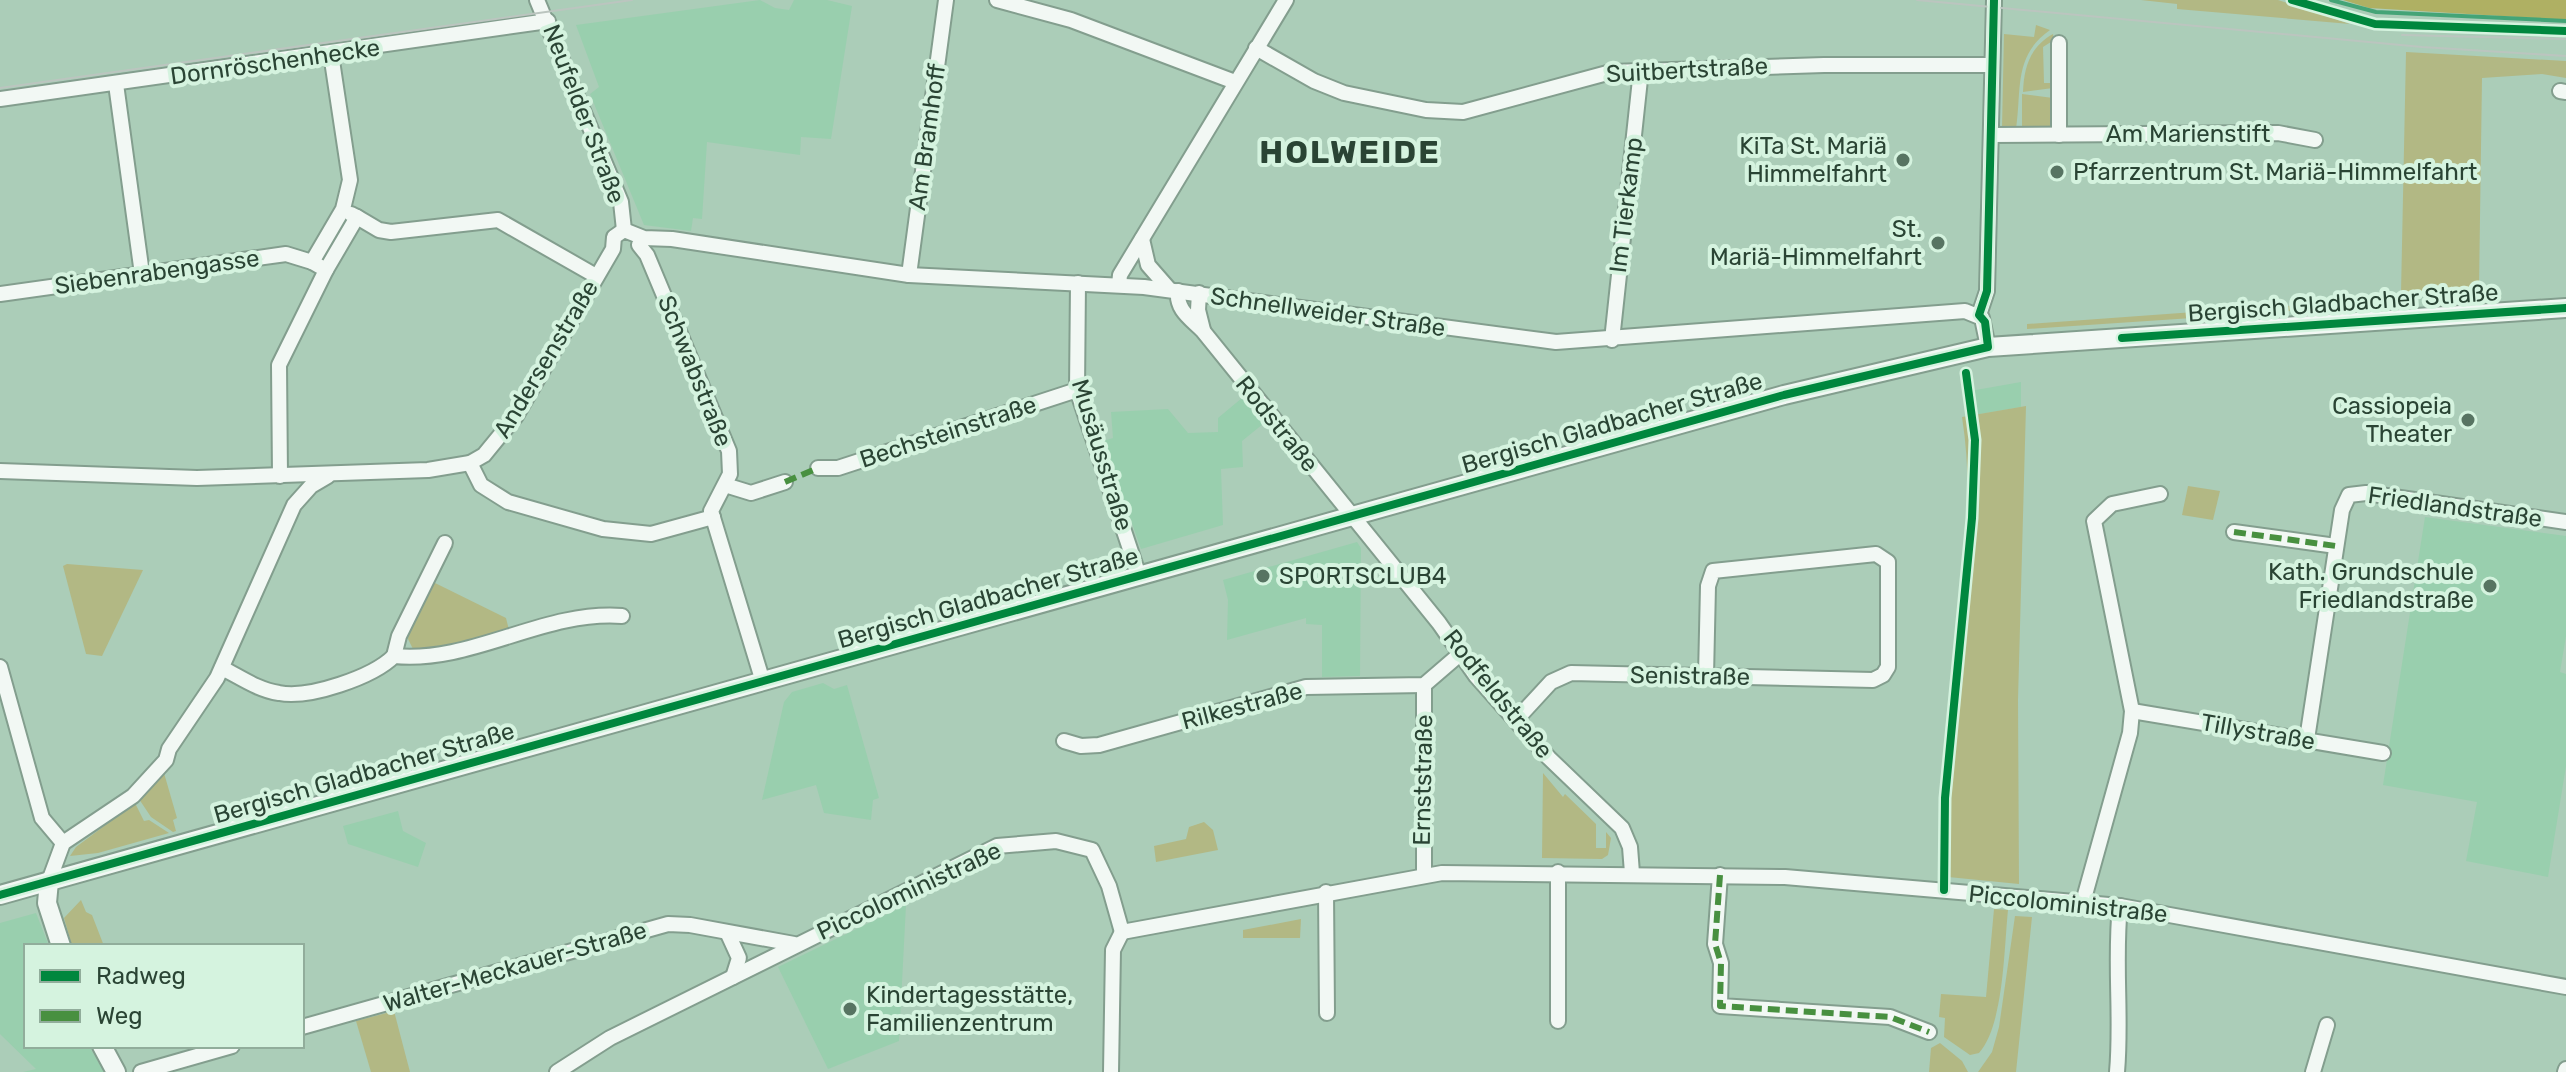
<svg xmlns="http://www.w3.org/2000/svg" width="2566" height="1072" viewBox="0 0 2566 1072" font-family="Rubik,sans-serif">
<rect width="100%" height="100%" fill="#abcdb8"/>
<!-- built -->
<g fill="#99cfae">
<polygon points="760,0 775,8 789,10 794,0 827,0 852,6 831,139 801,137 800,155 707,142 702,219 693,218 691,231 644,225 590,94 599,87 576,25"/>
<polygon points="2021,382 2021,407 1974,415 1970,391"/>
<polygon points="1242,398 1263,424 1242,441 1243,467 1221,469 1223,525 1141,549 1103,441 1113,438 1111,412 1168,409 1188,433 1218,432 1218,418"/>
<polygon points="2425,517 2566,536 2566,636 2560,672 2566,674 2566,766 2548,877 2466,861 2477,802 2383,785"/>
<polygon points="1357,542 1361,548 1360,676 1322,677 1322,625 1306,624 1306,618 1227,640 1228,600 1223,580"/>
<polygon points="823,683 834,689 847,685 879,798 873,800 871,820 824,813 816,785 762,800 784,702 792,692"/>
<polygon points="398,811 403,831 426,843 418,867 348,844 343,826"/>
<polygon points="906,905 899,1041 828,1069 778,967"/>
<polygon points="36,913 49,946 26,946 26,1046 89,1046 104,1072 23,1072 36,1069 0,1034 0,923"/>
</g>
<!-- green -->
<g fill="#b2b884">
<polygon points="2141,0 2278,0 2350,24 2177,9 2177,4"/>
<path d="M2036,25L2050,30C2013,56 2022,89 2016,129L2002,128L2004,34L2034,37Z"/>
<path d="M2053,34L2054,40L2043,47L2044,83H2055L2052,126L2022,127V94L2053,98V88L2023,92C2024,67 2030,47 2053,34Z"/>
<polygon points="2406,52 2566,61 2566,78 2542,74 2482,78 2479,288 2401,293"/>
<polygon points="2393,299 2394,304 2228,315 2227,310"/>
<polygon points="2222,310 2222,316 2027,329 2027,324"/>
<path d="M2026,406L2018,700L2019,884L1938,876C1939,796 1947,717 1956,637C1964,563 1974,492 1962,417Z"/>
<polygon points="2188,486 2220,491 2213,520 2182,515"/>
<polygon points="67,564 143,570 102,656 86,654 63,566"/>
<polygon points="433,582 506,618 509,630 425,653 413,649 408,639 409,630"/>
<polygon points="164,773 177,818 173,820 176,831 173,832 151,817 139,799"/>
<polygon points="1543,773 1563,797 1565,794 1596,824 1596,848 1606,848 1606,832 1611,838 1608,855 1602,859 1542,858"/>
<polygon points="135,803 144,821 149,820 169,833 98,853 70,856 76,847"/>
<polygon points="1204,822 1213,830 1218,850 1156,862 1154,846 1186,839 1189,827"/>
<polygon points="81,900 86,912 92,915 104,946 72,946 64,918"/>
<path d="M1994,909L2008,910C2004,948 2004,1025 1979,1053L1970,1055L1944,1037L1945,1018L1939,1017L1941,994L1986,997Z"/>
<polygon points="2015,916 2032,917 2016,1072 1978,1072 1992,1052 1999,1027"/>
<polygon points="1301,919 1300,938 1243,938 1243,930"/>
<polygon points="394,1011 410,1072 371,1072 356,1021"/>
<polygon points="1940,1043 1962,1061 1968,1072 1929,1072 1931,1048"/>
</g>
<!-- forest -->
<polygon fill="#afb063" points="2343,0 2566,0 2566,20 2369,8"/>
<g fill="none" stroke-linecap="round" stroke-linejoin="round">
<!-- stream -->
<polyline stroke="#44a477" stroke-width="4" points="2331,0 2376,12 2566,21"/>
<defs>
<g id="minor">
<polyline points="537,0 621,202 624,230"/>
<polyline points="997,0 1071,20 1235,82"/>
<polyline points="2059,43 2059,135"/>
<polyline points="1256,48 1314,81 1344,93 1426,110 1463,112 1611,72 1824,65 1992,65"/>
<polyline points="116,84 142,274"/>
<polyline points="2560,91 2566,92"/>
<polyline points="0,99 548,21"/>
<polyline points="1991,135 2278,133 2315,140"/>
<polyline points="357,217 379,230 391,232 498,220 596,276"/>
<polyline points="1142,239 1148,265 1169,289"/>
<polyline points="639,245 647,255 729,451 730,474 711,511 763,682"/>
<polyline points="326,270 357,217 351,214"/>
<polyline points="909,275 946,0"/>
<polyline points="1078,283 1077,390 1139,576"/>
<polyline points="1119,285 1120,275 1286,0"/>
<path d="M1178,291C1176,310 1190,318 1203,331L1439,623L1476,676L1549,758L1622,828L1630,847L1632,873"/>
<polyline points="1199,293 1198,310 1203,330"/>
<polyline points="0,294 286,254 312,262"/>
<polyline points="1979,315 1987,291 1994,0"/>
<polyline points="1612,340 1641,70"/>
<polyline points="470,463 481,485 508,502 603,529 651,534 713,517"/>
<polyline points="818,468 838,468 1077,390"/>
<polyline points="0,471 197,478 428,470 470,463 484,455 516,416 613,249 614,237 624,230 644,238 672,239 909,275 1144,287 1556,342 1965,311 1982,318 1988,347"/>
<polyline points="280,476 279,365 326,270 312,262 343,209 350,180 331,54"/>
<polyline points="725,485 751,493 785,482"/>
<polyline points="2234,532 2336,546"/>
<polyline points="394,656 399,636 445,543"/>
<polyline points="0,667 42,818 63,843"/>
<path d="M222,668C240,677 258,690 279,693C309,699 373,677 394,656C472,664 543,610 622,616"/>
<polyline points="1424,685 1424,875"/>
<polyline points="2132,711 2383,753"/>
<polyline points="1516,720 1551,682 1571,673 1873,680 1883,675 1888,667 1888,562 1876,554 1713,571 1708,586 1706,676"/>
<polyline points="2307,739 2342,510 2349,495 2366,493 2566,522"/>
<polyline points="1064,741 1081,746 1099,745 1306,687 1424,685 1460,654"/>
<polyline points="1558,872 1558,1021"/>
<polyline points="1720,875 1715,944 1721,963 1720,1006 1890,1017 1929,1032"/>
<polyline points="49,881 63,843 133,796 166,760 169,749 217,678 294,505 311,486 328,476"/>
<polyline points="1326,892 1327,1013"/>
<polyline points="2083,902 2130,733 2132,711 2094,521 2112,504 2160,494"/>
<polyline points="1122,932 1442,873 1785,877 2120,906 2566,987"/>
<polyline points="728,934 739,958 733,977"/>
<polyline points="302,1027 668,924 690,925 794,944"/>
<polyline points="141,1072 232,1046"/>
<polyline points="557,1072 610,1038 997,846 1056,841 1092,850 1109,886 1122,932"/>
<polyline points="1111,1072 1113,950 1122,932"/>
<path d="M2117,1072C2122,1017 2114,961 2120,906"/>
<polyline points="2313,1072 2327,1025"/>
<polyline points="2565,1072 2566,1069"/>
</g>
<g id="major">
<polyline points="49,881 47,903 61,946"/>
<polyline points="0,895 1784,395 1988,347 2566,308"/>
<polyline points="102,1046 116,1072"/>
</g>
</defs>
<!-- minor casing -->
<use href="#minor" stroke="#839e8e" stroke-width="18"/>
<!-- major casing -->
<use href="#major" stroke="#839e8e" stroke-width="22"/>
<!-- minor -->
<use href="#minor" stroke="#f2f8f4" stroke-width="14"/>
<!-- major -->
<use href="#major" stroke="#f2f8f4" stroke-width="18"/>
<!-- tram -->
<g stroke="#bbc5bf" stroke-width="2">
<polyline points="1917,0 2422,47 2566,56"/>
<polyline points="2402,35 2566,39"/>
<polyline points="0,88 632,0"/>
</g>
<!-- quiet -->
<g stroke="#489040" stroke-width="6" stroke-dasharray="12 6" stroke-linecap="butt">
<polyline points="785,482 818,468"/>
<polyline points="2234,532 2336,546"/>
<polyline points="1720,875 1715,944 1721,963 1720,1006 1890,1017 1929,1032"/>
</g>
<defs>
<g id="cycleway">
<polyline points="2292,0 2375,24 2566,31"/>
<polyline points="2122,338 2566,308"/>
<polyline points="1944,890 1945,798 1972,518 1975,440 1966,373"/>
<polyline points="0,895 1784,395 1988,347 1985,322 1979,315 1987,291 1994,0"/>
</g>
</defs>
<!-- cycleway casing -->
<use href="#cycleway" stroke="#d5f3df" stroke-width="13"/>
<!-- cycleway -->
<use href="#cycleway" stroke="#00873e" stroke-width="8"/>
</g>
<!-- markers -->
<g fill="#577462" stroke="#d5f3df" stroke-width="3">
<circle cx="1903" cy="160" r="8"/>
<circle cx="2057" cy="172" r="8"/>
<circle cx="1938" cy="243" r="8"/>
<circle cx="2468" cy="420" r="8"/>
<circle cx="1263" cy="576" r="8"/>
<circle cx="2490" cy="586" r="8"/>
<circle cx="850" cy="1009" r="8"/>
</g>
<g text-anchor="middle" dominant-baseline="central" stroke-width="8" stroke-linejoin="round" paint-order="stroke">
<!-- street labels -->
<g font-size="24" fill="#2a4434" stroke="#d5f3df">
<text transform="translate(275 62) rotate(-8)">Dornröschenhecke</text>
<text transform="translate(1687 70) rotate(-3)">Suitbertstraße</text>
<text transform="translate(584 114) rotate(69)">Neufelder Straße</text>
<text x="2188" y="134">Am Marienstift</text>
<text transform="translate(927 137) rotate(-82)">Am Bramhoff</text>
<text transform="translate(1626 205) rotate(-83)">Im Tierkamp</text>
<text transform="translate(157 272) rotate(-8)">Siebenrabengasse</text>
<text transform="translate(2343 303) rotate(-4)">Bergisch Gladbacher Straße</text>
<text transform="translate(1328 312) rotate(8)">Schnellweider Straße</text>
<text transform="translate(546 359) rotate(-59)">Andersenstraße</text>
<text transform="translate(695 371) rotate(68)">Schwabstraße</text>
<text transform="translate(1612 423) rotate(-16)">Bergisch Gladbacher Straße</text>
<text transform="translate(1277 424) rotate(51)">Rodstraße</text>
<text transform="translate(948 432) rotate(-18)">Bechsteinstraße</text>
<text transform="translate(1102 455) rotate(73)">Musäusstraße</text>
<text transform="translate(2455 507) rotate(8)">Friedlandstraße</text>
<text transform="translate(988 598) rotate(-16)">Bergisch Gladbacher Straße</text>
<text transform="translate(1690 676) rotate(1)">Senistraße</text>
<text transform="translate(1498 694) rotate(51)">Rodfeldstraße</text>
<text transform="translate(1242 706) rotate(-15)">Rilkestraße</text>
<text transform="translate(2258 732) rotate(10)">Tillystraße</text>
<text transform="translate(364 773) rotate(-16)">Bergisch Gladbacher Straße</text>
<text transform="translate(1423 780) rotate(-89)">Ernststraße</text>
<text transform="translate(909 891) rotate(-25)">Piccoloministraße</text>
<text transform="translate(2068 904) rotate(6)">Piccoloministraße</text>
<text transform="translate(515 967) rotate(-16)">Walter-Meckauer-Straße</text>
</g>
<!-- poi labels -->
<g font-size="24" fill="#2a4434" stroke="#d5f3df" text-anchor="end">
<text x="1887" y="146">KiTa St. Mariä<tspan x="1887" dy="28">Himmelfahrt</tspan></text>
<text x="2073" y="172" text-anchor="start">Pfarrzentrum St. Mariä-Himmelfahrt</text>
<text x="1922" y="229">St.<tspan x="1922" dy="28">Mariä-Himmelfahrt</tspan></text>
<text x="2452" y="406">Cassiopeia<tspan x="2452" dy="28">Theater</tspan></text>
<text x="2474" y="572">Kath. Grundschule<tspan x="2474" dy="28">Friedlandstraße</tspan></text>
<text x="1279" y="576" text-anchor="start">SPORTSCLUB4</text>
<text x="866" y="995" text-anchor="start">Kindertagesstätte,<tspan x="866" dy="28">Familienzentrum</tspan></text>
</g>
<!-- district labels -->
<g font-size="32" font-weight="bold" letter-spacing="2" fill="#2a4434" stroke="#d5f3df">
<text x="1350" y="152">HOLWEIDE</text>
</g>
</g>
<!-- legend -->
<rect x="24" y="944" width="280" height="104" fill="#d5f3df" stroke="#91ad9b" stroke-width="2"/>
<rect x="40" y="970" width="40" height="12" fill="#00873e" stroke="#91ad9b" stroke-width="2"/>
<text x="96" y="984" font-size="24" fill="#2a4434">Radweg</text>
<rect x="40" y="1010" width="40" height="12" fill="#489040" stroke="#91ad9b" stroke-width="2"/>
<text x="96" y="1024" font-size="24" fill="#2a4434">Weg</text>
</svg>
